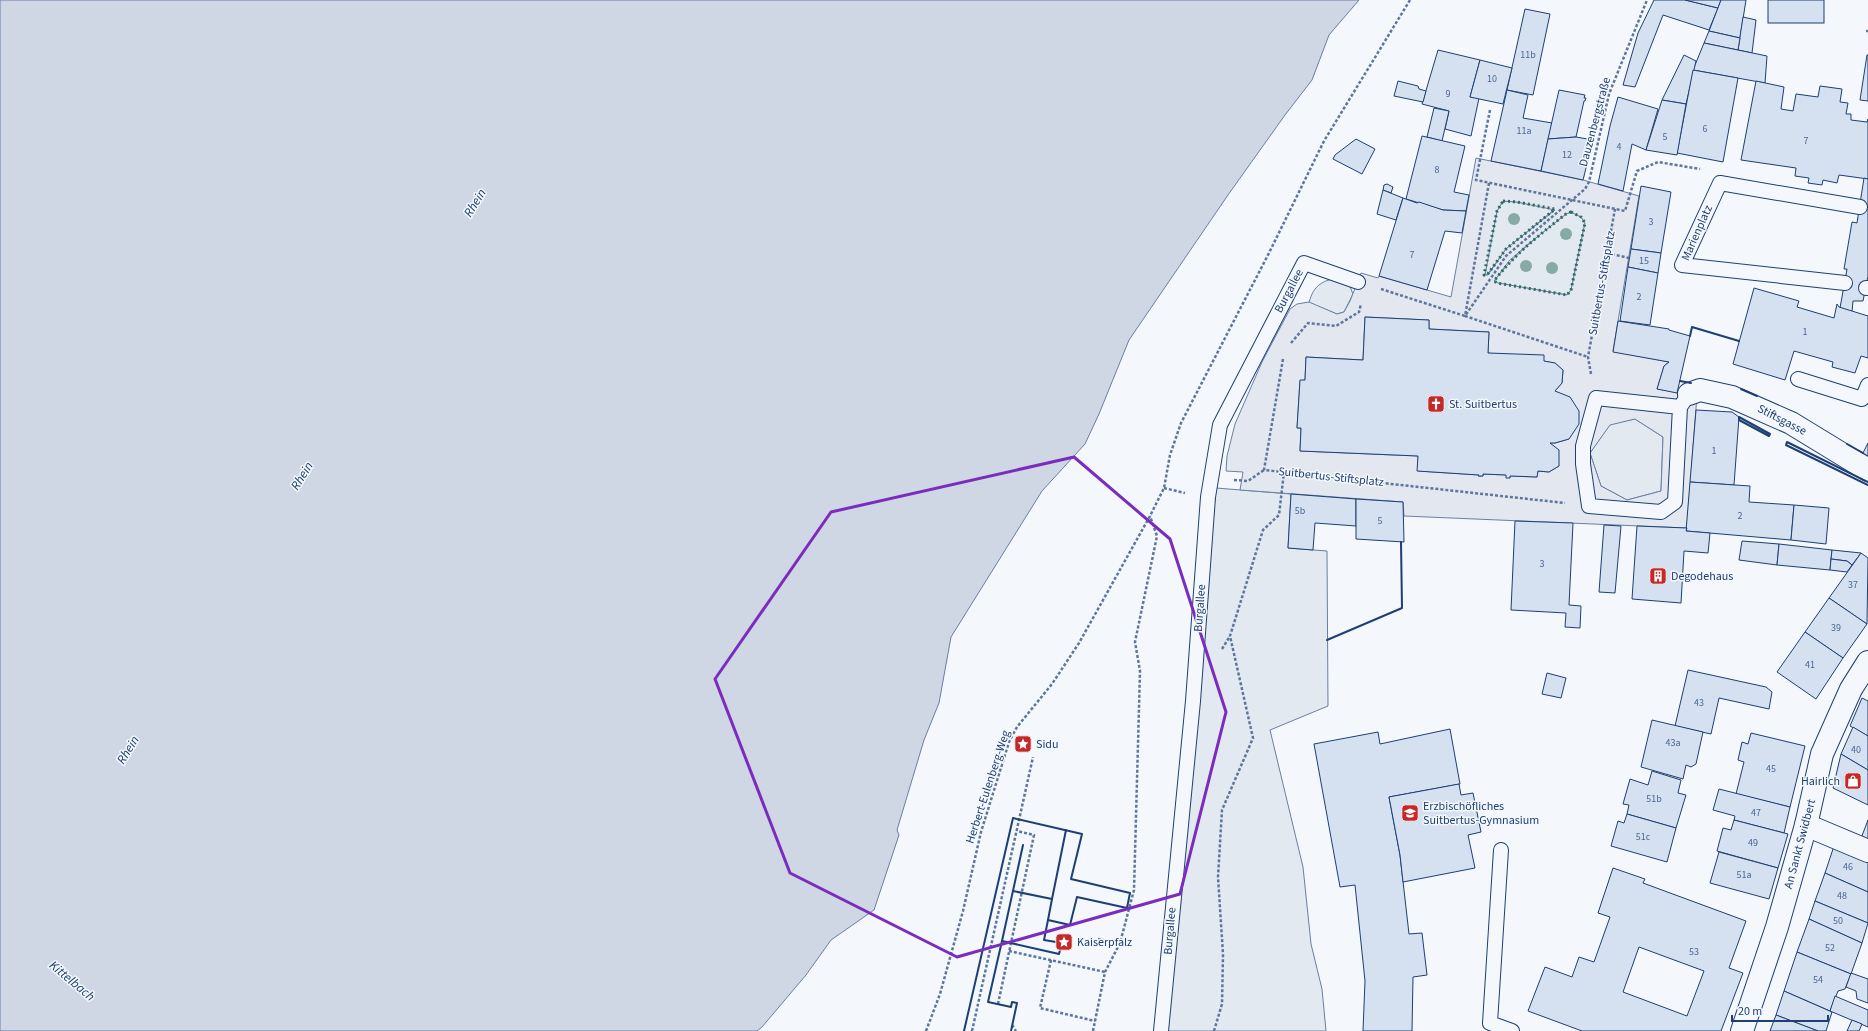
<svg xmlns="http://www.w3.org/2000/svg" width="1868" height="1031" viewBox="0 0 1868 1031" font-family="'Source Sans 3',sans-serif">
<rect width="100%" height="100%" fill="#f4f7fb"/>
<!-- green -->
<g fill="#e3e9f0" stroke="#687fa3">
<polygon points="1503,201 1517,202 1555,209 1506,249 1487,275 1484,275 1497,211"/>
<path d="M1571,212L1581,217L1585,223L1571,290L1567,295L1497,283L1494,281C1515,254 1539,235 1566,214Z"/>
<path d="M1341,278L1349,284L1353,294L1344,312L1337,314L1309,303C1313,285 1324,279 1341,278Z"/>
<polygon points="1635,419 1663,437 1661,491 1627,500 1601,486 1590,453 1610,424"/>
<polygon points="1216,488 1291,494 1288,548 1327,551 1328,706 1270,730 1303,867 1311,944 1322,989 1326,1031 1166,1031"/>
</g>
<!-- parking -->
<path fill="#e3e8f0" stroke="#687fa3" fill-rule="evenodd" d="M1476,158L1583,180L1639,196L1613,351L1669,362L1664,366L1657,389L1697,395L1687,528L1404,516L1403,502L1240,490L1243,472L1226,471L1227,456L1235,424L1262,362L1290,309L1297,304L1309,302L1337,314L1344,312L1350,301L1361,273L1378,278L1379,276L1451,297ZM1503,201L1517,202L1555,210L1506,249L1488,275H1485L1497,211ZM1571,212L1581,217L1585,223L1571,290L1567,295L1498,283L1494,281L1509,261L1527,245L1566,214ZM1365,317L1429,320V329L1489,332L1488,353L1555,363L1563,370L1562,383L1555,391L1569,439L1555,443H1550L1559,466L1549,472L1538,471L1537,477L1510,476V478L1506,475L1483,474V476H1479V475L1418,471V456L1300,451L1301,428H1297L1300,381L1305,380L1306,357L1363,360ZM1635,419L1663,437L1661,491L1627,500L1601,486L1590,453L1610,425Z"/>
<!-- water -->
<polygon fill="#cfd7e4" stroke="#687fa3" points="0,0 1359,0 1329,35 1312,80 1285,115 1228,195 1129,340 1099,414 1085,444 1042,491 951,637 939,703 924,740 897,830 899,835 874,910 831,940 806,975 762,1027 757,1031 0,1031"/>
<!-- building -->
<g fill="#d5e0f0" stroke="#1d3f73" fill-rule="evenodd">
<polygon points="1654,0 1685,0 1718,8 1709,30 1663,15 1635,87 1623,85 1638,33"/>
<polygon points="1685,0 1721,0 1718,8"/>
<polygon points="1721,0 1746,0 1740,38 1709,31"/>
<rect x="1768" y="0" width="56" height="23"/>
<polygon points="1525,9 1550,14 1533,95 1507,90"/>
<polygon points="1743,17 1756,20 1752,53 1738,50"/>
<polygon points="1709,31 1740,38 1738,50 1704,43"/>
<polygon points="1704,43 1767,56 1765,83 1693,70"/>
<polygon points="1438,50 1480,60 1470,97 1479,98 1471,136 1445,129 1449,111 1422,104"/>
<polygon points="1684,55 1696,61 1686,104 1662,100"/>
<polygon points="1867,55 1868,55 1868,101 1860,100"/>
<polygon points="1480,60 1512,68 1503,104 1470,97"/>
<polygon points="1693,70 1738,78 1723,162 1677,153"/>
<polygon points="1398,81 1418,86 1419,89 1426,91 1423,102 1394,96"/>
<polygon points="1756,81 1784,87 1781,109 1793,111 1796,94 1818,97 1820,86 1842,89 1840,102 1848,103 1846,114 1851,114 1851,120 1867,122 1868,119 1868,179 1839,175 1837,183 1823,180 1822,185 1808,183 1809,178 1795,176 1796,168 1741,160"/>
<polygon points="1507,90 1528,95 1523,118 1552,123 1541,171 1491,161"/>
<polygon points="1559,90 1585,95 1584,98 1586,98 1585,101 1584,101 1576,137 1548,139"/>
<polygon points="1618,97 1658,109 1646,150 1632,144 1623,191 1598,184 1610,126"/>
<polygon points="1662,100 1686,104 1677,155 1646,150"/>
<polygon points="1434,108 1449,111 1442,141 1427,137"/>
<polygon points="1422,136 1465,146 1454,192 1469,195 1466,211 1443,210 1406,199"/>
<polygon points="1576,137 1593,140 1583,180 1541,171 1548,139"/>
<polygon points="1356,139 1375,149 1362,174 1333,159 1335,155"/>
<polygon points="1864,178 1868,179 1868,276 1863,301 1853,301 1852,312 1840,308 1847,269 1844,269 1852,222 1857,223"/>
<polygon points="1387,184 1393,187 1391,193 1383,190 1384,185"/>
<polygon points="1641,186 1671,192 1661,253 1631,249"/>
<polygon points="1383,190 1403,198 1396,220 1377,214"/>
<polygon points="1403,198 1417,203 1419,202 1443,210 1466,211 1462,233 1445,231 1427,290 1379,276"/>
<polygon points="1631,249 1661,253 1658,273 1628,267"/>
<polygon points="1628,267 1658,273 1650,325 1620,321"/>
<polygon points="1754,288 1799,301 1797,307 1834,318 1837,304 1839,307 1868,316 1868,358 1861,356 1855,373 1832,367 1833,362 1794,351 1785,380 1733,364"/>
<polygon points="1365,317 1429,320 1429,329 1489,332 1488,353 1544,355 1544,361 1555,363 1563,370 1562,383 1555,391 1570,397 1579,411 1579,424 1569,439 1555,443 1550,443 1559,450 1559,466 1549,472 1538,471 1537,477 1510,476 1510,478 1506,478 1506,475 1483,474 1483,476 1478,476 1479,475 1417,471 1418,456 1300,451 1301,428 1297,428 1300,380 1305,380 1306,357 1363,360"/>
<polygon points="1618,321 1669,329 1669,330 1690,336 1677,393 1657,389 1664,366 1669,362 1613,352"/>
<polygon points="1696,410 1732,412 1739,417 1734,485 1690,482"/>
<polygon points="1868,443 1868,456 1863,453"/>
<polygon points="1690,482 1750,486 1749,502 1794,505 1791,540 1686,531"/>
<polygon points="1291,494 1356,499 1356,526 1315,523 1313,550 1288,548"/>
<polygon points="1356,499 1403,502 1404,542 1356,539"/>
<polygon points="1794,505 1829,508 1826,544 1791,540"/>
<polygon points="1515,521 1573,523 1569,605 1581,606 1580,628 1565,627 1566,613 1511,610"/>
<polygon points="1604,525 1621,526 1615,593 1599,592"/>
<polygon points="1637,526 1687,528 1686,531 1710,533 1708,553 1684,551 1681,603 1632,599"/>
<polygon points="1742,541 1779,544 1777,565 1739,560"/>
<polygon points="1779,544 1832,550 1830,570 1777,565"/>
<polygon points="1832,550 1861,553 1852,565 1847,561 1831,559"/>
<polygon points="1861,553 1868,558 1867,624 1829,598"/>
<polygon points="1831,559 1847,561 1852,565 1847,572 1830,570"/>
<polygon points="1829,598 1867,624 1843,658 1805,632"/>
<polygon points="1805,632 1843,658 1816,699 1777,672"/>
<polygon points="1688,670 1766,687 1772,692 1769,709 1719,698 1711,734 1675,726"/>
<polygon points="1547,673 1566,678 1561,698 1542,694"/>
<polygon points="1862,698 1868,701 1868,736 1850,726"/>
<polygon points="1652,720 1703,732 1696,764 1691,767 1686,765 1683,779 1641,767"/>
<polygon points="1853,727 1868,736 1868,770 1841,754"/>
<polygon points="1450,729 1460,784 1389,797 1400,855 1409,934 1422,933 1427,975 1413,977 1412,1031 1363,1031 1365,981 1355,885 1340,887 1314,744 1378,732 1380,744"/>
<polygon points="1751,733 1805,746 1790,807 1736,794 1744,762 1738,760 1742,742 1748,744"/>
<polygon points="1841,754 1868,770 1868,805 1833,788"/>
<polygon points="1652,771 1681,780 1678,793 1686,795 1676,828 1627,814 1629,805 1623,804 1630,779 1648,785"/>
<polygon points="1459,784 1461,795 1473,793 1481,832 1468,835 1475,868 1403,882 1400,855 1389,797"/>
<polygon points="1719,789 1790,807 1784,833 1734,820 1735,816 1713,810"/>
<polygon points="1627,814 1676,828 1667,862 1611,846 1618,821 1624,823"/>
<polygon points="1734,820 1788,834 1778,868 1717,851 1723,828 1731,830"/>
<polygon points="1868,820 1868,844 1860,841"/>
<polygon points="1834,846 1868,860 1868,892 1825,873"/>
<polygon points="1719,852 1778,868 1769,899 1710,883"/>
<path d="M1613,868L1645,879L1643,883L1746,921L1729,968L1743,973L1721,1031H1582L1528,1011L1545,967L1572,977L1579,957L1594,962L1610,917L1598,913ZM1639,947L1704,971L1687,1016L1623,992Z"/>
<polygon points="1825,873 1868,892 1868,923 1815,901"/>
<polygon points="1815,901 1868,923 1862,943 1809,919"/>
<polygon points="1809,919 1862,943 1851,974 1797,952"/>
<polygon points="1797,952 1851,974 1845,989 1838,991 1830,1011 1784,991"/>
<polygon points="1851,973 1868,979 1868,1003 1857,999 1856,991 1846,987"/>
<polygon points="1784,991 1832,1012 1826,1031 1818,1031 1776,1015"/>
<polygon points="1835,996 1868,1010 1868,1027 1830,1011"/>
<polygon points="1776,1015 1818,1031 1770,1031"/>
<polygon points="1852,1020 1862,1024 1859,1031 1847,1031"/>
</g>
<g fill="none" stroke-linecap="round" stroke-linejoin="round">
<defs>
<g id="service">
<polyline points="1845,283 1682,265 1720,183 1860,207"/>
<polyline points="1866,288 1868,288"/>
<polyline points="1798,379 1862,399 1868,385"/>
<polyline points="1680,407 1675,502 1661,512 1589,506 1583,464 1583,446 1596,398 1680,407 1689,394"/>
<polyline points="1501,850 1490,1023 1512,1031"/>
<polyline points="1161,1031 1193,701 1208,497 1220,425 1304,263 1358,282"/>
</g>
<g id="minor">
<polyline points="1689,394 1700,390 1732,397 1791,423 1868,470"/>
<polyline points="1806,825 1868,851"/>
<polyline points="1742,1031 1777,927 1806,825 1822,754 1851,689 1868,662"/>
</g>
</defs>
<!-- service casing -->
<use href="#service" stroke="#1d3f73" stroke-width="16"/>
<!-- minor casing -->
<use href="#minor" stroke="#1d3f73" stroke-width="24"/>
<!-- path -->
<g stroke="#5e769c" stroke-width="2.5" stroke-dasharray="3 2" stroke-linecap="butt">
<polyline points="1866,31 1868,31"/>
<polyline points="1490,110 1476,180 1625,211 1637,171 1658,162 1700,169"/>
<polyline points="1489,183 1465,316 1588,357"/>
<polyline points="1607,253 1629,258"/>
<polyline points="1381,289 1465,316 1506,256 1585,189 1589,182 1609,94 1647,0"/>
<polyline points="1291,343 1308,323 1336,326 1359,312 1361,304"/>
<polyline points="1283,359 1264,470 1565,503"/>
<polyline points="1591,374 1588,357 1615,209"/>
<polyline points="1234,480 1248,481 1264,470"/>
<polyline points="1164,488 1185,493"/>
<polyline points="1222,649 1230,636"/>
<polyline points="1098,939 1120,943"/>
<polyline points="1009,951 1105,972"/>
<polyline points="1051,960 1040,1008 1095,1021"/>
<polyline points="998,1004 1034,835 1017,831"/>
<polyline points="1012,1025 1016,1031"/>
<polyline points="926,1031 940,994 963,911 981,832 1009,742 1017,727 1052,684 1079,643 1150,516 1164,488 1170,455 1181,423 1269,253 1324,141 1410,0"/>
<polyline points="972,1031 1033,757"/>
<polyline points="1093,1031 1105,972 1120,943 1134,890 1140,671 1135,642 1157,536 1150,516"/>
<polyline points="1214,1031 1222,1004 1223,954 1218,877 1222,810 1253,738 1230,636 1263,530 1279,515 1284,472"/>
</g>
<!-- service -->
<use href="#service" stroke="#f4f7fb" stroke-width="14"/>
<!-- minor -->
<use href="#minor" stroke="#f4f7fb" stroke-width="22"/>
<!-- hedge -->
<g stroke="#2c6c60" stroke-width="3" stroke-dasharray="2 3" stroke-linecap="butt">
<polygon points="1503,201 1517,202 1555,209 1506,249 1487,275 1484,275 1497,211"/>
<path d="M1571,212L1581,217L1585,223L1571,290L1567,295L1497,283L1494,281C1515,254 1539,235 1566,214Z"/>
</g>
<!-- wall -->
<g stroke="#1d3f73" stroke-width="2">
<polyline points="1690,336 1692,327 1739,341"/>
<polyline points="1680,381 1691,383"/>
<polyline points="1741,389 1757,396"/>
<polygon points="1739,417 1770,434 1769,436 1739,420"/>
<polyline points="1847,444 1863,453"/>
<polyline points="1868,482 1787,442 1786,445 1868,485"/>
<polyline points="1327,640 1402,608 1401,542"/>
<polyline points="1013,891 1052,899 1048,920"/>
<polyline points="1052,899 1066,830"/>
<polyline points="1002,941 1023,845"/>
<polyline points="964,1031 1013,818 1082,834 1071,879 1130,893 1127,908 1077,897 1070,925 1048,920 1044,940 1062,943 1059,954 1002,941 988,1002 1011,1007 1012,1002 1017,1003 1011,1031"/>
</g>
</g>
<!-- trees -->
<g fill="#86aba6">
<circle cx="1514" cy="219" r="6"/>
<circle cx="1566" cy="234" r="6"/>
<circle cx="1526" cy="266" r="6"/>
<circle cx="1552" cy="268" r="6"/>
</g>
<!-- marked area -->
<path fill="none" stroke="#7b2cbf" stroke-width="3" stroke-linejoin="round" d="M1074,457L1170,539L1226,712L1180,894L957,957L790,873L715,679L831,512Z"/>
<!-- icons -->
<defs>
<symbol id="church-square" viewBox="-11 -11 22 22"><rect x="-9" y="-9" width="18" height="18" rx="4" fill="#c62828" stroke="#f4f7fb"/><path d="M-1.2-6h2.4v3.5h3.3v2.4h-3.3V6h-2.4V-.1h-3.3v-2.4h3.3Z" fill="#fff"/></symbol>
<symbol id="building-square" viewBox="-11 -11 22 22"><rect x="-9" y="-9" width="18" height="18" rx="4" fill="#c62828" stroke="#f4f7fb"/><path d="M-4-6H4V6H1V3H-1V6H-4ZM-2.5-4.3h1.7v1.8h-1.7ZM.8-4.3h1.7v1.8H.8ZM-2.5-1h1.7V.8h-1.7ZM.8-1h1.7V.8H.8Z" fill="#fff"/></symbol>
<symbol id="sight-square" viewBox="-11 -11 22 22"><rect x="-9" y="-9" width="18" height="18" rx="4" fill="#c62828" stroke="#f4f7fb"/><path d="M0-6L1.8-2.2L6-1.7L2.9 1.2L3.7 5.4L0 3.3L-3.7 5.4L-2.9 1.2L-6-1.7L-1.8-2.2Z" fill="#fff"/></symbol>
<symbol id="shop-square" viewBox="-11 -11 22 22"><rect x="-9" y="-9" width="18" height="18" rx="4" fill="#c62828" stroke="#f4f7fb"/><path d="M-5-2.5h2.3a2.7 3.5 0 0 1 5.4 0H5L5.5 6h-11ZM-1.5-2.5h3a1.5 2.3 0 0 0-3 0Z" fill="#fff"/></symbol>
<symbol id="school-square" viewBox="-11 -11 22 22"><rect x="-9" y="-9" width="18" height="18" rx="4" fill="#c62828" stroke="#f4f7fb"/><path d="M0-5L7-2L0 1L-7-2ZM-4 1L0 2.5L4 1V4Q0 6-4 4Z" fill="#fff"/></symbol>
</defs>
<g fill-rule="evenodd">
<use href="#church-square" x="1426" y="394" width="20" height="20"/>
<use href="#building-square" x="1648" y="566" width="20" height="20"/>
<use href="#sight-square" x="1013" y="734" width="20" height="20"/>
<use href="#shop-square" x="1843" y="771" width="20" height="20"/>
<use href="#school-square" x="1400" y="803" width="20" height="20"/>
<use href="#sight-square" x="1054" y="932" width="20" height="20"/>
</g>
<g text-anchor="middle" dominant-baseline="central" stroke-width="3" stroke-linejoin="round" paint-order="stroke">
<!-- number labels -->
<g font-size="10" fill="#4b6792">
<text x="1528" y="55">11b</text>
<text x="1492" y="79">10</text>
<text x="1448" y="94">9</text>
<text x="1705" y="129">6</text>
<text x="1524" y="131">11a</text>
<text x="1665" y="137">5</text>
<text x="1806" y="141">7</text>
<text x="1619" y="147">4</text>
<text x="1567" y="155">12</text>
<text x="1437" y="170">8</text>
<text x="1651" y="222">3</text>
<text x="1412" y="255">7</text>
<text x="1644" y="261">15</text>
<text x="1639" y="297">2</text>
<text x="1805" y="332">1</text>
<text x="1714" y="451">1</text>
<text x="1300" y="511">5b</text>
<text x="1740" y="516">2</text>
<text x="1380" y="521">5</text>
<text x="1542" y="564">3</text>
<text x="1853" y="585">37</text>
<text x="1836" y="628">39</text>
<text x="1810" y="665">41</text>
<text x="1699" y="703">43</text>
<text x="1673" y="743">43a</text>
<text x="1856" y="750">40</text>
<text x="1771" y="769">45</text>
<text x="1654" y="799">51b</text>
<text x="1756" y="813">47</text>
<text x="1643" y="837">51c</text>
<text x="1753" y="843">49</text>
<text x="1848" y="867">46</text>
<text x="1744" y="875">51a</text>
<text x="1842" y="896">48</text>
<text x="1838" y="921">50</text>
<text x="1830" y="948">52</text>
<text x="1694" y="952">53</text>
<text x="1818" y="980">54</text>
</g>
<!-- street labels -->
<g font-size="12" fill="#1d3f73" stroke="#f4f7fb">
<text transform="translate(1595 122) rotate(-75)">Dauzenbergstraße</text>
<text transform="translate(1697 233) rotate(-66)">Marienplatz</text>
<text transform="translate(1602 283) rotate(-80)">Suitbertus-Stiftsplatz</text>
<text transform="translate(1289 291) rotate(-62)">Burgallee</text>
<text transform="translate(1782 420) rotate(27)">Stiftsgasse</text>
<text transform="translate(1331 477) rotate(6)">Suitbertus-Stiftsplatz</text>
<text transform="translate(1200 608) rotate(-86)">Burgallee</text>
<text transform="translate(988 787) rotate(-72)">Herbert-Eulenberg-Weg</text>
<text transform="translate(1800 844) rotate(-75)">An Sankt Swidbert</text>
<text transform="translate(1170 931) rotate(-85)">Burgallee</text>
</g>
<!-- poi labels -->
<g font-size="12" fill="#1d3f73" stroke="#f4f7fb" text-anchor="start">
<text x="1449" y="404">St. Suitbertus</text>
<text x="1671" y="576">Degodehaus</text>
<text x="1036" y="744">Sidu</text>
<text x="1840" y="781" text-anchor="end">Hairlich</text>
<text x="1423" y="806">Erzbischöfliches<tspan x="1423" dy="14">Suitbertus-Gymnasium</tspan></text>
<text x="1077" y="942">Kaiserpfalz</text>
</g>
<!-- water labels -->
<g font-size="13" font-style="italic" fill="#1d3f73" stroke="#f4f7fb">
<text transform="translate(475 203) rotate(-58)">Rhein</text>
<text transform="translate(302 476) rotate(-58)">Rhein</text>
<text transform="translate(128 750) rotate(-58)">Rhein</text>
<text transform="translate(72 981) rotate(40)">Kittelbach</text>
</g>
</g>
<!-- scale -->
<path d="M1732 1015v6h96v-6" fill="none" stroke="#1d3f73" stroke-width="2"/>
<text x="1738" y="1015" font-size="12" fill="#1d3f73" stroke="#f4f7fb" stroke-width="3" paint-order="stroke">20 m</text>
</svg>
